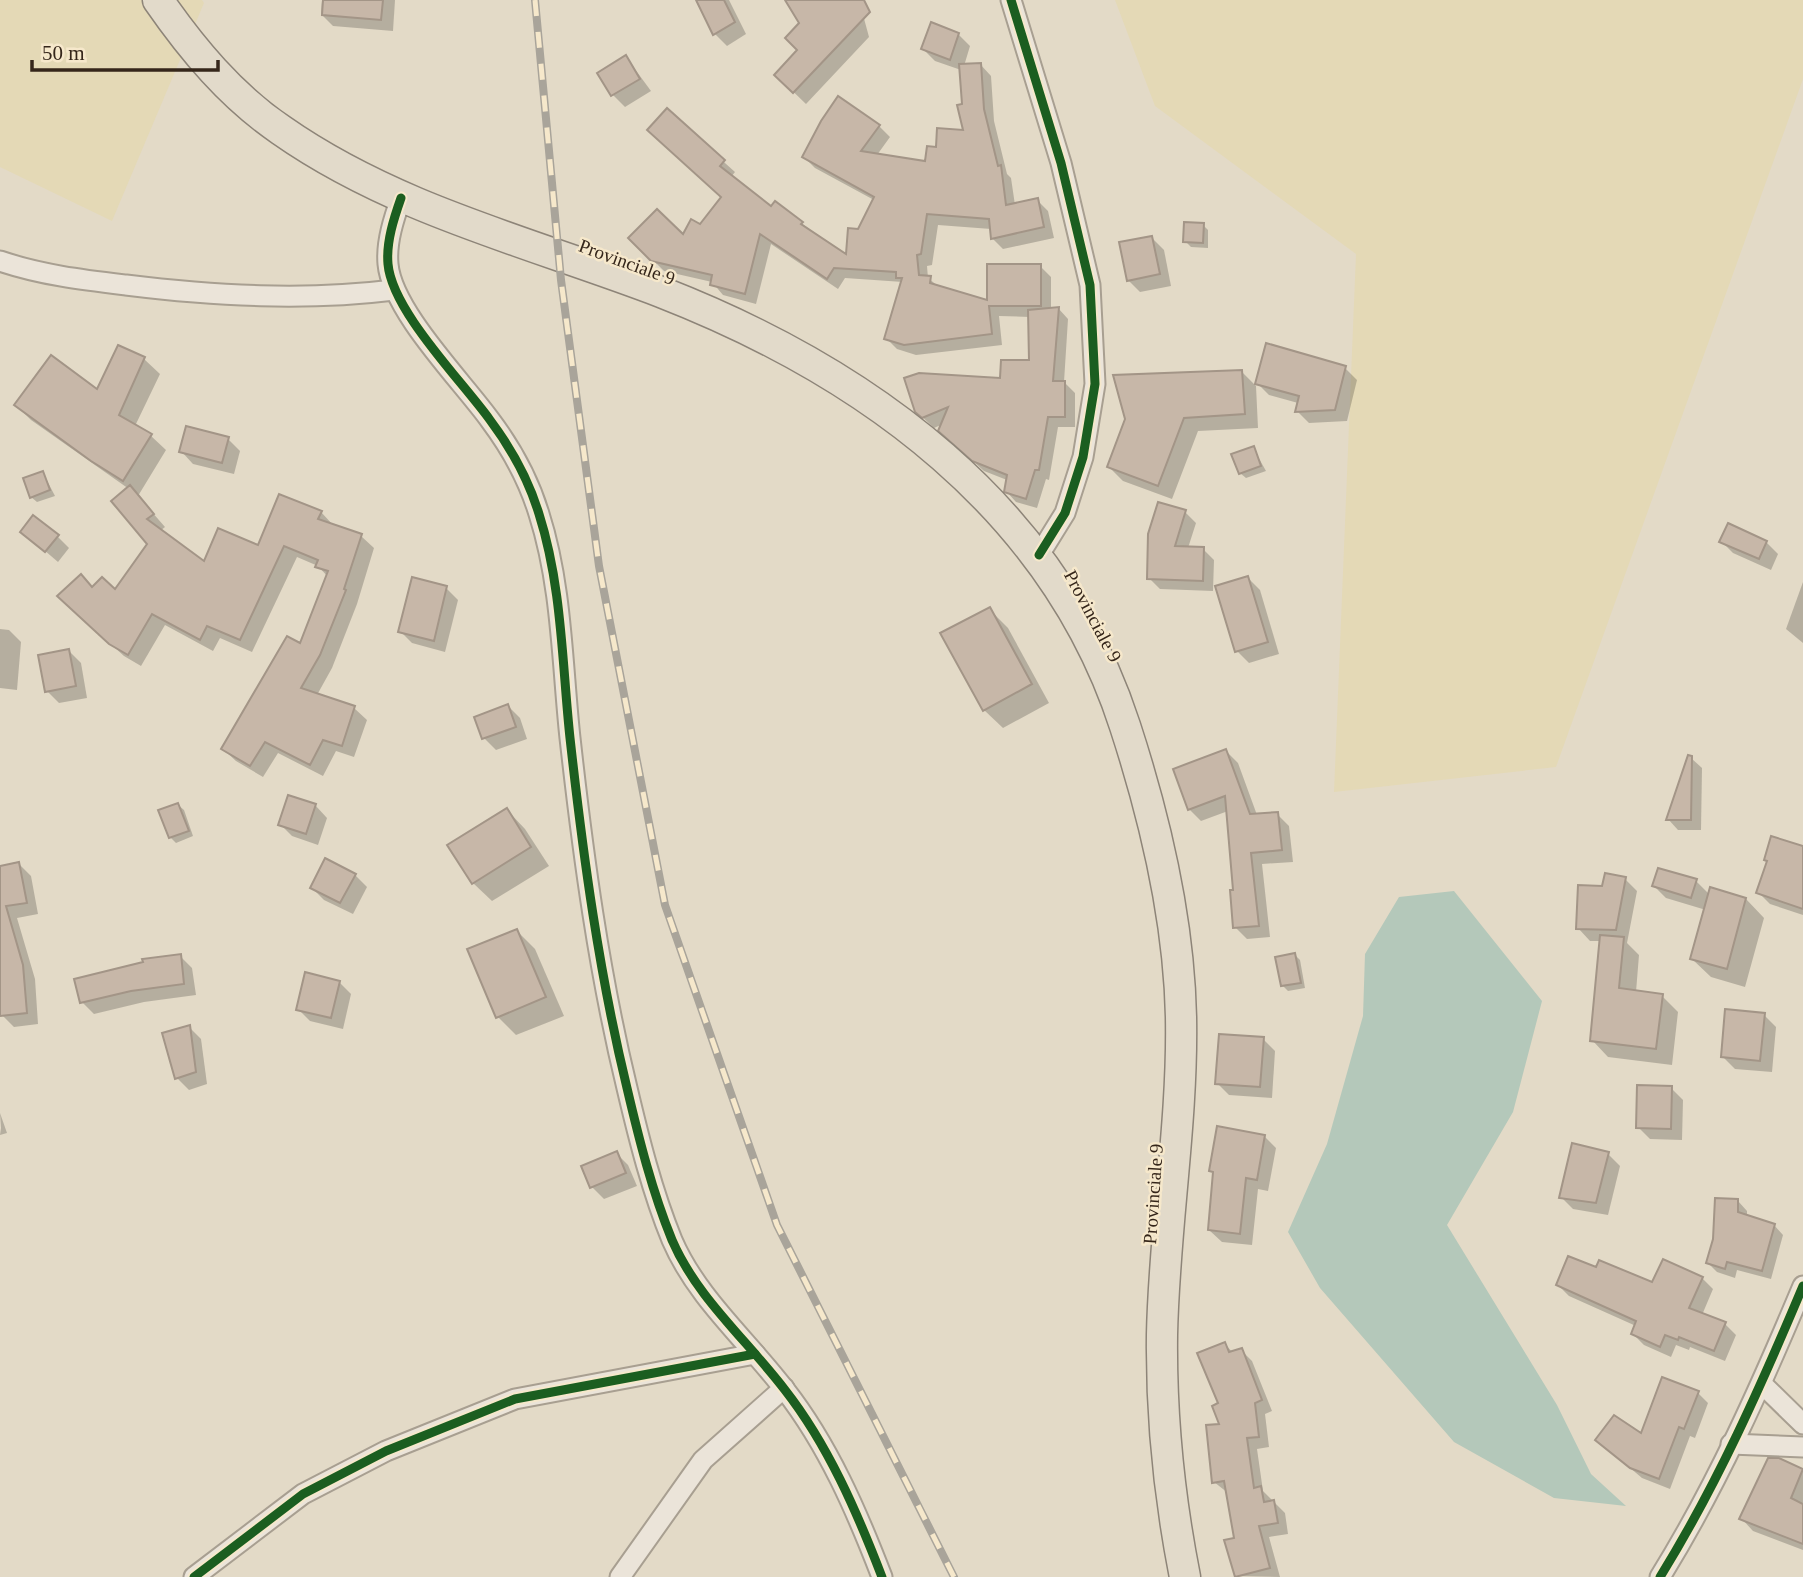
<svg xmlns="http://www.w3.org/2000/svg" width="1803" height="1577" viewBox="0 0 1803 1577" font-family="'Times New Roman',serif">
<rect width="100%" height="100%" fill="#e3dac7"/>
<!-- farmland -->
<g fill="#e4d9b6">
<polygon points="0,0 202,0 204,3 112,221 0,167"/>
<polygon points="1115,0 1803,0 1803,79 1556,767 1334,792 1356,254 1155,106"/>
</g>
<!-- water -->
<polygon fill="#b4c8ba" points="1454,891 1542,1001 1513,1112 1447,1225 1557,1405 1591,1474 1626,1506 1554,1498 1454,1442 1320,1288 1288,1232 1327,1144 1363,1016 1365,954 1399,897"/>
<!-- shadow -->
<g fill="#0003">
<polygon points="322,0 395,0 393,31 333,26 321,14"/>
<polygon points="698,0 729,0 746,34 727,46 715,34"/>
<polygon points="787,0 859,0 869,37 806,104 776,75 799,50 802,23"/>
<polygon points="958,34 970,46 964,66 980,64 991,76 994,121 1007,174 1011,178 1015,205 1037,200 1048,211 1054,238 1003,249 992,238 991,229 938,225 932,265 927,266 928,278 939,287 989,302 1040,266 1051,277 1051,309 1058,308 1068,319 1064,382 1075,393 1075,427 1058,427 1049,480 1046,479 1037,508 1016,502 1006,491 1007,480 984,471 951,441 943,424 934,428 916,411 1002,380 1031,362 1030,317 999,316 1002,345 916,355 897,349 886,338 903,282 845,278 838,289 771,244 756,304 723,295 712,282 664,271 631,238 683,237 701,226 723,198 667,111 735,172 731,177 772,208 801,223 848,257 874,200 815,168 804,157 879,126 890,137 877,155 927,163 938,149 966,132 961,70 935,61 923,49"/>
<polygon points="626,57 651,91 625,107 613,95"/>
<polygon points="1203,225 1208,230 1208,248 1191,247 1185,241"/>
<polygon points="1152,238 1164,250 1171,286 1140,292 1128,280"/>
<polygon points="118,347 144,359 160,374 135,426 150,435 166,450 138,496 165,527 160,531 205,564 259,548 321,512 333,525 361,536 374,548 357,604 332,668 317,695 354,708 367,720 354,757 336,751 323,776 278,753 263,777 236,761 223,749 301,646 328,577 318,566 297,557 252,652 220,638 213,651 165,625 141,666 124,656 72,609 93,589 115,591 149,544 129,489 31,420 16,405 98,392"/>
<polygon points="1345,368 1357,380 1347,421 1309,423 1297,411 1298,403 1269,395 1257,383"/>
<polygon points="1242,372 1256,386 1258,428 1198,431 1172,499 1123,481 1109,467"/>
<polygon points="228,439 240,451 234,474 193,464 181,451"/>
<polygon points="1253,448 1266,471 1246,478 1240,473"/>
<polygon points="43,473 55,496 37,502 31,497"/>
<polygon points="1185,512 1196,523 1188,548 1203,549 1214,560 1213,591 1160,589 1149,578"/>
<polygon points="23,532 57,536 69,548 58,562"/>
<polygon points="1721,541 1766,542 1778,554 1771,570 1733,553"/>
<polygon points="1248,578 1260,590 1279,654 1249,663 1237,651"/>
<polygon points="1803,582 1803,643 1786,629"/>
<polygon points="446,588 458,600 445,652 412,643 400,631"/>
<polygon points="989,609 1008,628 1049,703 1003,728 984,710"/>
<polygon points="0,629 9,630 21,642 17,690 0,688"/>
<polygon points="69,651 81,663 87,698 59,703 47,691"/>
<polygon points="508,706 520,718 527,739 496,750 484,738"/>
<polygon points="1226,751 1238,763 1257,815 1277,814 1289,826 1293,862 1262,864 1270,937 1247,939 1235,927 1235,891 1228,811 1201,821 1189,809"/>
<polygon points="1691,758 1702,768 1701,830 1678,830 1668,819"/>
<polygon points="178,805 184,810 193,836 176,843 170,837"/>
<polygon points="315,805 327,818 318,845 292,836 280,824"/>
<polygon points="507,810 525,829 549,866 492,901 473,883"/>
<polygon points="1803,848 1803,915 1770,904 1758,892 1769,863 1766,860"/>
<polygon points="19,864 31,876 38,914 17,918 35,979 38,1024 14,1027 2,1015 0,1004 0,867"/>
<polygon points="355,875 367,887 353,914 324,900 312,888"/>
<polygon points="1625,879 1637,891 1627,943 1639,955 1636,992 1662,996 1678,1012 1672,1065 1608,1057 1592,1040 1602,941 1590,941 1578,928 1604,888"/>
<polygon points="1696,881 1710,895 1746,899 1764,918 1745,987 1711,977 1692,959 1706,910 1666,898 1654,886"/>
<polygon points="517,931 535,949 564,1016 516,1035 498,1017"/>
<polygon points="1295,955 1300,960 1305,988 1288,991 1282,985"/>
<polygon points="180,956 192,968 196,995 144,1002 94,1014 82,1002 145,964"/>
<polygon points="339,982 351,994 343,1029 310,1021 298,1009"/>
<polygon points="1764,1015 1776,1027 1772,1072 1735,1069 1723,1057"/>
<polygon points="189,1027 201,1039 207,1084 189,1090 177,1078"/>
<polygon points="1263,1039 1275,1051 1272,1098 1229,1095 1217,1083"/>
<polygon points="1671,1088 1683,1100 1682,1140 1650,1139 1638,1127"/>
<polygon points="0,1113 7,1133 0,1135 1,1128"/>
<polygon points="1264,1136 1276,1148 1268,1191 1258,1189 1252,1245 1222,1242 1209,1230 1215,1174 1211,1171"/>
<polygon points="616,1153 628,1165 637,1186 604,1199 592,1187 583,1167"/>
<polygon points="1608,1154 1620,1166 1608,1215 1573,1209 1561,1197"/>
<polygon points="1738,1201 1747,1211 1747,1217 1774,1225 1783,1235 1771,1279 1737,1270 1735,1278 1717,1272 1708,1263"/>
<polygon points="1702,1278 1713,1289 1702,1315 1725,1324 1736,1335 1725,1361 1690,1347 1689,1350 1676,1345 1671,1357 1644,1345 1633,1334 1636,1326 1569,1296 1558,1285 1653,1284"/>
<polygon points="1225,1344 1233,1353 1241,1350 1252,1361 1272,1411 1265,1414 1269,1447 1257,1449 1263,1491 1285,1513 1288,1534 1269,1537 1280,1577 1236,1576 1236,1539 1228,1493 1214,1482 1221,1425"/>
<polygon points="1698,1393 1708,1403 1695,1438 1690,1436 1670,1489 1642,1478 1597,1440 1642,1435"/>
<polygon points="1779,1460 1803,1471 1803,1550 1753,1531 1741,1518"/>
</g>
<!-- building -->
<g fill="#c7b7a8" stroke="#a39587" stroke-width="2">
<polygon points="323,0 383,0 381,20 322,15"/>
<polygon points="696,0 724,0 735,22 713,35"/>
<polygon points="785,0 864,0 870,12 793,93 774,75 797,50 785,38 799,23"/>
<polygon points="931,22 959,33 950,60 921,49"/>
<polygon points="626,55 640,79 611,96 597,73"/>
<polygon points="981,63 984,109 998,166 1001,165 1006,205 1038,198 1044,227 991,239 989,219 927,214 921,254 917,255 919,275 931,276 930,283 987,300 987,264 1041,264 1041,306 989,306 992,334 904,345 884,339 902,278 896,278 896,272 834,268 827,279 760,234 745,294 710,285 712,275 651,261 628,238 657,209 683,234 691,219 700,224 721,197 647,130 667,108 725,160 720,166 771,206 775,201 803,222 801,224 846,254 848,228 858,229 874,197 802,157 821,121 838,96 880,125 861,151 925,161 927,146 936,147 937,128 963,130 957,105 962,104 959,64"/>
<polygon points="1184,222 1204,223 1203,243 1183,242"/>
<polygon points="1152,236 1160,274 1127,281 1119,242"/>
<polygon points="1059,307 1053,381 1065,381 1065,417 1048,417 1039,470 1035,470 1026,499 1004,492 1007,475 972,461 938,431 948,407 922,418 915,412 904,378 919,373 1000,378 1001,360 1029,360 1028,310"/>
<polygon points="1266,343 1346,366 1335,410 1295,412 1299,396 1255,384"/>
<polygon points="118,345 145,357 119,415 152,434 123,481 91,461 14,405 51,355 97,389"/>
<polygon points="1242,370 1245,414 1184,418 1158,486 1107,467 1125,419 1113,375"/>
<polygon points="186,426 229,437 222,463 179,452"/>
<polygon points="1254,446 1261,466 1239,474 1231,454"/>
<polygon points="43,471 50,490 30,498 23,478"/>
<polygon points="130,485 154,514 147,519 204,561 218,528 258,545 279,494 322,511 318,519 362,534 344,589 346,590 320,655 301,688 355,706 342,746 323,740 310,765 265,742 250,766 221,749 287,636 300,643 328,571 315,567 318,560 284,546 240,640 207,626 200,640 152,614 128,655 109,644 57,596 81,574 92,587 102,577 115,589 147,544 111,501"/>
<polygon points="1158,502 1186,510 1175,546 1204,547 1203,581 1147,579 1148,534"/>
<polygon points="33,515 59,535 45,552 20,532"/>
<polygon points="1728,523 1767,541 1759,559 1719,542"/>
<polygon points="1248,576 1268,642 1235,652 1215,586"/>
<polygon points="412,577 447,586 434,641 398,632"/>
<polygon points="990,607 1032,684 983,711 940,633"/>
<polygon points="69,649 76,686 45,692 38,655"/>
<polygon points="508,704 516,727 482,739 474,717"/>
<polygon points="1226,749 1250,814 1278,812 1282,850 1251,853 1259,926 1233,928 1230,890 1233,890 1225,796 1188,810 1173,769"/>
<polygon points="1688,755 1692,756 1691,820 1666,820"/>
<polygon points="288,795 316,804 306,834 278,825"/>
<polygon points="178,803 189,831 169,838 158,810"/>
<polygon points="507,808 531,847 472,884 447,845"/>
<polygon points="1771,836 1803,846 1803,909 1756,893 1767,861 1764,860"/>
<polygon points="325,858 356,874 340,903 310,888"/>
<polygon points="19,862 27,903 6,906 23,965 27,1013 0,1016 0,866"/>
<polygon points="1658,868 1697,879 1691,898 1652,886"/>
<polygon points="1605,873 1626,877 1616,930 1576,929 1578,885 1602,886"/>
<polygon points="1710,887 1746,898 1727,969 1690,959"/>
<polygon points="517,929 546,997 496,1018 467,949"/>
<polygon points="1600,935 1624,937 1619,988 1663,994 1656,1049 1590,1041"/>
<polygon points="1295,953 1301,983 1281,986 1275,957"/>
<polygon points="181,954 184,984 131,991 80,1003 74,979 143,962 142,959"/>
<polygon points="305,972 340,981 331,1018 296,1010"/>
<polygon points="1725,1009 1765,1013 1760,1061 1721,1057"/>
<polygon points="190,1025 196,1072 175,1079 162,1033"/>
<polygon points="1219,1034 1264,1037 1260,1087 1215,1084"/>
<polygon points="1637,1085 1672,1086 1671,1129 1636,1128"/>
<polygon points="1217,1126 1265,1135 1257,1180 1246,1178 1240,1234 1208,1230 1213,1172 1209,1171"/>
<polygon points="1572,1143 1609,1152 1596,1203 1559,1198"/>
<polygon points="617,1151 626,1173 590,1188 581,1166"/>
<polygon points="1715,1198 1738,1199 1738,1212 1775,1224 1762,1271 1727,1262 1725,1269 1706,1263 1713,1239"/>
<polygon points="1568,1256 1596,1267 1599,1260 1652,1282 1663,1259 1703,1277 1689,1308 1726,1322 1714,1351 1679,1337 1678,1340 1665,1335 1660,1347 1631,1334 1636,1321 1556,1285"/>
<polygon points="1225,1342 1229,1352 1242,1348 1262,1400 1255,1403 1259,1437 1247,1438 1254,1488 1261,1486 1264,1502 1274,1500 1278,1523 1259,1526 1270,1568 1235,1577 1224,1540 1234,1538 1224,1481 1212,1483 1206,1425 1219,1424 1212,1406 1218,1403 1197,1353"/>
<polygon points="1662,1377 1699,1391 1684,1429 1679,1427 1659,1479 1630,1468 1595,1440 1614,1415 1641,1433"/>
<polygon points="1768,1458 1779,1458 1803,1469 1791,1498 1803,1504 1803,1544 1739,1519"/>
</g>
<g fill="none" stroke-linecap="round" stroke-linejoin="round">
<defs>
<g id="minor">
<polyline points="1011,0 1061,163 1090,285 1095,384 1083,457 1065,513 1039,555"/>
<path d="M401,198C394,218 386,242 388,264C392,311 462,381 490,420C511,448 529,481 539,514C562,586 562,663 570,738C583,855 599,973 627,1088C639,1139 652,1191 672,1240C697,1298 747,1340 785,1390C828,1445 857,1512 882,1577"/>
<path d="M0,261C41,275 84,280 126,285C216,296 305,301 394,290"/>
<polyline points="1762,1384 1803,1424"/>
<polyline points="1731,1444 1803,1447"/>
<polyline points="194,1577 303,1494 386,1451 515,1399 755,1354"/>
<polyline points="620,1577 703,1460 784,1388"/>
<path d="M1660,1577C1717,1485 1761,1386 1803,1286"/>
</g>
<path id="primary" d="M158,0C192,49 231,96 281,130C395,210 533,243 661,292C866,372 1054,507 1125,726C1155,818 1179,920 1181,1017C1183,1123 1164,1229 1162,1335C1161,1417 1169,1496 1185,1577"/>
</defs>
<!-- minor casing -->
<use href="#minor" stroke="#a89f91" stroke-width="23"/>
<!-- primary casing -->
<use href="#primary" stroke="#8d8478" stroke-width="33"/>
<!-- minor -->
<use href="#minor" stroke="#ebe4d9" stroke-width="19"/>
<!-- primary -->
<use href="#primary" stroke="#e2daca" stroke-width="30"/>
<defs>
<polyline id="rail" points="535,0 561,280 599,566 665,905 777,1225 954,1577"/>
</defs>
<!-- rail casing -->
<use href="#rail" stroke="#a9a49a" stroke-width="8"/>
<!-- rail -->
<use href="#rail" stroke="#f6e8cb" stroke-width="5" stroke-dasharray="16" stroke-linecap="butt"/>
<defs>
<g id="cycleway">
<polyline points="1011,0 1061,163 1090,285 1095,384 1083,457 1065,513 1039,555"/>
<path d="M401,198C394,218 386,242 388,264C392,311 462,381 490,420C511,448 529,481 539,514C562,586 562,663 570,738C583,855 599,973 627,1088C639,1139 652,1191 672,1240C697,1298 747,1340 785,1390C828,1445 857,1512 882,1577"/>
<polyline points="194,1577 303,1494 386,1451 515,1399 755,1354"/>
<path d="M1660,1577C1717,1485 1761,1386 1803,1286"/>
</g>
</defs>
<!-- cycleway casing -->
<use href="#cycleway" stroke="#f6e8cb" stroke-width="13"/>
<!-- cycleway -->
<use href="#cycleway" stroke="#1b5e20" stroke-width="9"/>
</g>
<g text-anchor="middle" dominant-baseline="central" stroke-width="5" stroke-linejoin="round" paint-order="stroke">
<!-- street labels -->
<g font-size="19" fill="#35261a" stroke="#f6e8cb">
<text transform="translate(627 262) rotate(20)">Provinciale 9</text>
<text transform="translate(1093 616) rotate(62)">Provinciale 9</text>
<text transform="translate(1153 1194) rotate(-86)">Provinciale 9</text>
</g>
</g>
<!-- scale -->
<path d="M32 60v10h186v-10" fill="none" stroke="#35261a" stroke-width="3.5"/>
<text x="42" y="60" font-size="21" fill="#35261a" stroke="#f6e8cb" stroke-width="5" paint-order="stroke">50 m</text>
</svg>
